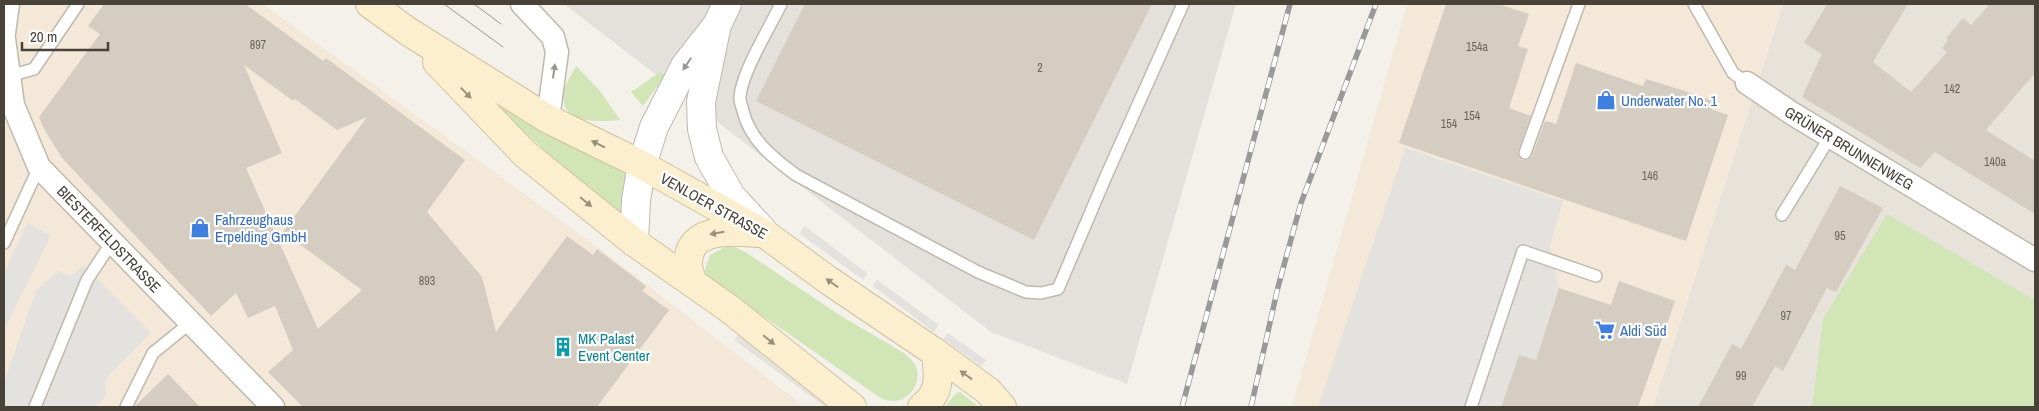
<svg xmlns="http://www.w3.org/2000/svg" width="2039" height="411" viewBox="0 0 2039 411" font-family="'Archivo Narrow',sans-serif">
<rect width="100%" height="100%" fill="#f4f1eb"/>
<!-- residential -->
<polygon fill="#e8e3da" points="1783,4 2035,4 2035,407 1653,407"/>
<!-- commercial -->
<g fill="#f4e8d8">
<polygon points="4,4 263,4 599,248 805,407 4,407"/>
<polygon points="1407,4 1783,4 1653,407 1292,407"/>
</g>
<!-- industrial -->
<polygon fill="#e4e1dc" points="564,4 1236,4 1127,384 991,332"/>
<!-- green -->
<g fill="#d2e5b7">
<path d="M576,66L600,91L620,120C599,122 557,125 564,91C566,82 572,74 576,66Z"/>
<polygon points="660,72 665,76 643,106 631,92"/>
<polygon points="504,106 630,171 627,224 503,113 501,110"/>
<polygon points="1887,214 2035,300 2035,407 1812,407 1823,319"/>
<path d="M725,247H735L747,253L841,316L904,353C909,358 915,362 917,369C920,384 910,400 894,401C890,401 885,400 882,399L750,307L714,289L706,276L705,269L710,255Z"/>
<polygon points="960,392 979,407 945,407 956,393"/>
</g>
<!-- parking -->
<g fill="#e4e2df">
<polygon points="1405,148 1563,201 1550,245 1559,288 1536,360 1519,355 1501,407 1318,407"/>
<polygon points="27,223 51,235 4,330 4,274"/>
<polygon points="805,226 868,274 863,280 799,233"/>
<polygon points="83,265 151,333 106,378 105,398 94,407 4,407 4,382 36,291 58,271 72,276"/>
<polygon points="877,280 939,325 934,332 873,286"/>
<polygon points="948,333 986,360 981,366 943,339"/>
<polygon points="739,334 839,407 825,407 734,340"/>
</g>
<!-- building -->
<g fill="#d5cdc1" fill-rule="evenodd">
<path d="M104,4H245L323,61L326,58L465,160L427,212L482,277L496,332L567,236L593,255L597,249L646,286L642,291L669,310L597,407H303L268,372L293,350L275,306L248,318L236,293L211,316L62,158L44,129L39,117L100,34L88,26ZM244,65L293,101L295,99L337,130L367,117L283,232L362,290L318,329L246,168L282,153Z"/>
<polygon points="805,4 1152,4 1034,240 756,101"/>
<polygon points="1446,4 1498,4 1529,14 1518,46 1528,49 1509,108 1531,116 1518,151 1518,155 1522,160 1527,160 1532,156 1545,121 1556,124 1576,63 1643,86 1646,79 1685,91 1713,101 1711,109 1728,115 1686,241 1399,143"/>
<polygon points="1827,4 1908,4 1873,62 1911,92 1947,52 1942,48 1948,40 1946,38 1963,18 1971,25 1990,4 2035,4 2035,73 1986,130 2035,161 2035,214 1935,152 1920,168 1802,97 1822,54 1804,43"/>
<polygon points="1840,186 1883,208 1836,292 1827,288 1783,371 1775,366 1752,407 1698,407 1732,344 1741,349 1786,265 1795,270"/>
<polygon points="1619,281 1675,301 1638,407 1501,407 1519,355 1536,360 1559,288 1611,305"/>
<polygon points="168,374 200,407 134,407"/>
</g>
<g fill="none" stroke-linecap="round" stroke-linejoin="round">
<defs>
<g id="service">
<path d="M781,4C769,29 743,70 740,96C739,101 742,106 743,111C750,140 773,158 796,175L978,272L1026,292L1041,293L1058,289L1107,174L1183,4"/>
<polyline points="1694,4 1733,73 1747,83"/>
<polyline points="9,76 34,69 78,4"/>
<polyline points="1525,153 1579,4"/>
<polyline points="1782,215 1830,137"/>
<polyline points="4,243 39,167"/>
<polyline points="35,407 87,280 112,242"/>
<polyline points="126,407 153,353 190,323"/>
<polyline points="1471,407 1523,251 1596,276"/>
</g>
<g id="minor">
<polyline points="522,4 553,37 557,52 548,119"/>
<polyline points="4,33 8,4"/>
<polyline points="4,39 13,105 39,167 273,407"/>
<polyline points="1747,83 1793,114 2035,260"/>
</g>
<g id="tertiary">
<polyline points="716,29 701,102 702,129 709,157 731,196 763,231"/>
<polyline points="634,242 636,200 642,165 654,127 685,66 717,25 727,4"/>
</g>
<g id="secondary">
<polyline points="370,4 409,32 548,119 642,165 765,234 828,280 936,353 988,391 1002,407"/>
<polyline points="437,62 525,154 634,242 731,310 852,407"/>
<path d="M693,283C691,277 688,270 688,264C688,226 733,231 759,233"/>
<path d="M922,407C942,392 938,376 936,353"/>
</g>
</defs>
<!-- service casing -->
<use href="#service" stroke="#bfb9ae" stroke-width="14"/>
<!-- minor casing -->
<use href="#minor" stroke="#bfb9ae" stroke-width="25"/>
<!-- tertiary casing -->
<use href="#tertiary" stroke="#bfb9ae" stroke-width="30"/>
<!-- secondary casing -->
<use href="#secondary" stroke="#d1c29e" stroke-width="30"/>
<!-- service -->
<use href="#service" stroke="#fff" stroke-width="11"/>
<!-- minor -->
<use href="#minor" stroke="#fff" stroke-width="22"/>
<!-- tertiary -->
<use href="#tertiary" stroke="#fff" stroke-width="28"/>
<!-- secondary -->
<use href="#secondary" stroke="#fbefcf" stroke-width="28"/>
<!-- tram -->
<g stroke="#999" stroke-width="1">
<polyline points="444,4 503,47"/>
<polyline points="474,4 501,24"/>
</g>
<defs>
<g id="rail">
<polyline points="1182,407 1290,4"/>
<polyline points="1251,407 1278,287 1301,203 1376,4"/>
</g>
</defs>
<!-- rail casing -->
<use href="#rail" stroke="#999" stroke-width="5.5"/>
<!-- rail -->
<use href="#rail" stroke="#fff" stroke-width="4" stroke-dasharray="11" stroke-linecap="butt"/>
</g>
<!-- one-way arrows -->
<defs><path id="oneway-solid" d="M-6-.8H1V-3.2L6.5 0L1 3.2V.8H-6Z" transform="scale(1.25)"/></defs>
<g fill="#9a9792">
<use href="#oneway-solid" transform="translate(687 64) rotate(124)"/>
<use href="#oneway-solid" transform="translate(554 71) rotate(-82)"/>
</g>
<g fill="#99907c">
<use href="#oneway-solid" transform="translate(466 93) rotate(46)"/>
<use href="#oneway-solid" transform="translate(598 144) rotate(-154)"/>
<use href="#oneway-solid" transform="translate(586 202) rotate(39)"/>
<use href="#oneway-solid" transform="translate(717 233) rotate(170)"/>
<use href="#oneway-solid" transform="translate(832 283) rotate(-145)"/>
<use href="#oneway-solid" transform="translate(769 340) rotate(39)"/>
<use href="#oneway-solid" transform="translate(966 375) rotate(-144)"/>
</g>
<!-- icons -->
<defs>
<symbol id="shop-bare" viewBox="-9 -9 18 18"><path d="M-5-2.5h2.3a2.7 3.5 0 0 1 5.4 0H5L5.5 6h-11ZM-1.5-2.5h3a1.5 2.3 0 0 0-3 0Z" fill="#3f7fe0" stroke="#fff" stroke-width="2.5" paint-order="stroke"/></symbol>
<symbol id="supermarket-bare" viewBox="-9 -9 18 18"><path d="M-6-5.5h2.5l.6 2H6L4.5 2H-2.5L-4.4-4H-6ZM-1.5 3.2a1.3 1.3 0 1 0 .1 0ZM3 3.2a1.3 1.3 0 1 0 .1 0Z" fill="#3f7fe0" stroke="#fff" stroke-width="2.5" paint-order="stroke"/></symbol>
<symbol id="building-bare" viewBox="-9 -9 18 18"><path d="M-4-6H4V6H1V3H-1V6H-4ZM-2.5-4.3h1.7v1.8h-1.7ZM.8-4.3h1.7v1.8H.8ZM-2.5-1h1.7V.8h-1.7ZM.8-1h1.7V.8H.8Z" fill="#0f9aa8" stroke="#fff" stroke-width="2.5" paint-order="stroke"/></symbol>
</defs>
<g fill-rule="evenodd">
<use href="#shop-bare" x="1592" y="86" width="28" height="28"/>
<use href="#shop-bare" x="186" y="214" width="28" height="28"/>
<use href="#supermarket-bare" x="1591" y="316" width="28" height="28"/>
<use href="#building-bare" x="549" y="333" width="28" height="28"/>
</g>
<g text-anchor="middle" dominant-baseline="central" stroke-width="4.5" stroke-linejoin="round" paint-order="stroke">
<!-- number labels -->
<g font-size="12" fill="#6b655b">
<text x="258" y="45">897</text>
<text x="1477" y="47">154a</text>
<text x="1040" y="68">2</text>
<text x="1952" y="89">142</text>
<text x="1472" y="116">154</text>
<text x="1449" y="124">154</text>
<text x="1995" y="162">140a</text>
<text x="1650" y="176">146</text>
<text x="1840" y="236">95</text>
<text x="427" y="281">893</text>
<text x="1786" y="316">97</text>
<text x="1741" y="376">99</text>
</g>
<!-- shop labels -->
<g font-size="15" fill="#366cbe" stroke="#fff" text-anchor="start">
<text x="1621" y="100">Underwater No. 1</text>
<text x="215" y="219">Fahrzeughaus<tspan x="215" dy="17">Erpelding GmbH</tspan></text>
<text x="1620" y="330">Aldi Süd</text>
</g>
<!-- street labels -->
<g font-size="15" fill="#484239" stroke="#fff">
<text transform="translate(1849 148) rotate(31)">GRÜNER BRUNNENWEG</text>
<text transform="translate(714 206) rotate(29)">VENLOER STRASSE</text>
<text transform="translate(109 239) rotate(46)">BIESTERFELDSTRASSE</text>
</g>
<!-- culture labels -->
<g font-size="15" fill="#0d838f" stroke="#fff" text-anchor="start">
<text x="578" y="338">MK Palast<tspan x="578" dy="17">Event Center</tspan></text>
</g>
</g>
<!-- border -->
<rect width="2039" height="411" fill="none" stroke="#484239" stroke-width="10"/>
<!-- scale -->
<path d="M22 42v8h86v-8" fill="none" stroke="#484239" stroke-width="2.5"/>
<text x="30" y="42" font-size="15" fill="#484239" stroke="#ffffff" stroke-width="4" paint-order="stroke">20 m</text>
</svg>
